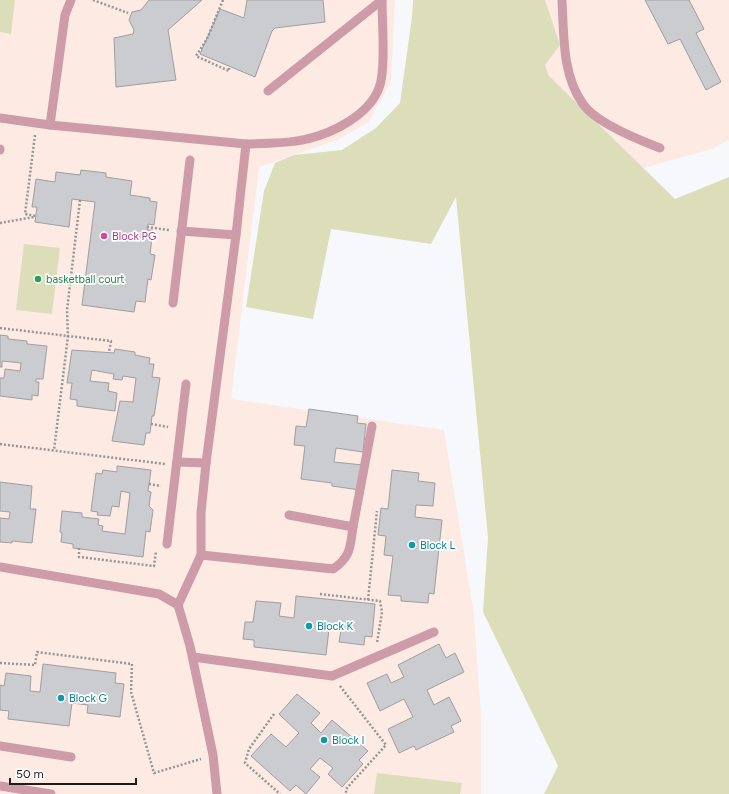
<svg xmlns="http://www.w3.org/2000/svg" width="729" height="794" viewBox="0 0 729 794" font-family="Figtree,sans-serif">
<rect width="100%" height="100%" fill="#f7f8fb"/>
<!-- education -->
<g fill="#fdeae2">
<polygon points="0,0 395,0 391,81 369,122 337,140 259,167 231,399 444,430 474,615 481,718 481,794 0,794"/>
<polygon points="498,0 729,0 729,140 712,149 600,180"/>
</g>
<!-- green -->
<g fill="#dcdeb9">
<polygon points="0,0 15,0 11,34 0,32"/>
<polygon points="413,0 545,0 560,45 545,65 549,76 675,199 729,177 729,794 544,794 558,766 483,612 488,538 456,197 431,244 331,229 313,319 246,307 264,191 275,163 294,155 342,150 376,128 400,103 412,17"/>
<polygon points="24,244 60,248 52,314 16,310"/>
<polygon points="377,773 462,783 460,794 374,794"/>
</g>
<!-- building -->
<g fill="#cbcccf" stroke="#9e9fa2">
<polygon points="149,0 202,0 168,30 176,80 116,87 114,38 133,34 134,30 129,20 132,12 141,10"/>
<polygon points="247,0 323,0 325,22 275,28 272,31 255,77 200,54 220,9 244,18"/>
<polygon points="645,0 689,0 704,29 696,33 721,82 706,90 680,39 668,44"/>
<polygon points="81,170 106,173 106,177 132,181 130,195 150,198 150,201 157,202 154,225 148,224 147,230 153,230 150,254 155,255 151,280 148,279 145,302 136,301 134,312 82,305 95,202 72,199 69,227 35,222 37,207 32,207 36,179 55,182 56,172 80,175"/>
<polygon points="0,335 8,336 8,339 27,341 27,344 47,346 43,379 36,379 36,382 39,382 38,396 32,395 32,400 0,396 0,378 4,378 5,369 20,371 21,363 2,361 2,367 0,367"/>
<polygon points="115,349 135,352 135,355 150,358 149,364 154,364 152,377 160,378 154,416 152,416 150,433 146,433 144,445 112,441 120,401 133,402 136,378 123,376 122,380 113,379 114,374 92,370 90,381 109,383 108,391 117,393 115,411 77,406 77,400 70,399 72,383 67,383 72,350 114,353"/>
<polygon points="309,409 358,416 357,423 366,424 363,452 336,448 334,462 363,465 360,490 332,486 332,483 301,479 305,446 294,445 296,426 306,427"/>
<polygon points="117,466 151,470 148,491 151,492 149,506 153,510 150,532 146,531 143,557 73,548 73,544 61,542 62,533 60,532 62,511 82,513 82,517 99,519 98,525 103,526 102,531 125,534 130,493 121,491 119,507 112,506 110,516 97,515 98,512 91,511 96,473 102,474 103,470 117,472"/>
<polygon points="392,470 419,473 418,481 435,483 433,506 416,505 415,517 442,520 434,594 429,593 428,603 401,601 401,596 388,595 393,556 384,555 386,536 378,535 381,508 388,509"/>
<polygon points="0,482 32,486 30,509 36,509 32,543 12,541 12,543 0,542 0,518 9,519 10,512 0,511"/>
<polygon points="296,596 375,604 372,637 365,636 364,645 339,642 341,630 329,629 326,655 254,647 254,640 243,639 245,622 253,622 256,601 281,603 279,616 294,618"/>
<polygon points="439,644 446,658 455,653 464,672 427,690 434,705 449,697 461,721 451,726 454,732 416,750 414,746 399,753 388,729 413,717 404,699 380,711 367,683 387,674 391,683 404,677 398,665"/>
<polygon points="43,664 116,673 115,683 124,684 120,717 87,713 88,705 72,703 69,726 8,719 9,711 0,710 0,685 4,686 6,673 31,676 30,691 40,692"/>
<polygon points="297,694 320,713 311,723 321,733 332,720 368,751 359,760 363,764 342,787 328,774 333,768 320,758 310,769 320,777 306,794 296,785 290,791 251,756 271,734 286,747 299,733 279,714"/>
</g>
<g fill="none" stroke-linecap="round" stroke-linejoin="round">
<!-- path -->
<g stroke="#959698" stroke-width="2.5" stroke-dasharray="2 2" stroke-linecap="butt">
<polyline points="93,0 128,13"/>
<polyline points="223,0 207,39 196,56 229,71 229,68"/>
<polyline points="35,135 25,214 36,216"/>
<polyline points="80,200 67,310 68,336 111,341 109,352"/>
<polyline points="0,223 34,217"/>
<polyline points="147,227 169,230"/>
<polyline points="0,328 68,336 54,450"/>
<polyline points="151,424 168,427"/>
<polyline points="0,444 165,464"/>
<polyline points="149,484 161,486"/>
<polyline points="79,548 79,557 154,566 156,551"/>
<polyline points="320,594 380,601 382,612 377,643"/>
<polyline points="368,600 377,511"/>
<polyline points="0,663 35,665 37,652 132,664 131,692 154,773 201,759"/>
<polyline points="340,686 386,745 346,789 346,794"/>
<polyline points="274,714 249,749 245,763 280,794"/>
</g>
<!-- service -->
<g stroke="#ce9ba8" stroke-width="9">
<path d="M562,0C564,35 562,75 583,104C595,122 639,140 660,148"/>
<polyline points="268,91 382,0"/>
<polyline points="0,118 50,125 246,144 236,235 206,463 177,462"/>
<polyline points="50,125 65,15 71,0"/>
<path d="M246,144C265,143 288,144 307,139C333,133 369,115 379,88C386,71 382,21 382,0"/>
<polyline points="0,149 0,150"/>
<polyline points="181,231 236,235"/>
<polyline points="173,303 190,160"/>
<polyline points="206,463 201,513 201,555 178,605 190,646 213,755 217,794"/>
<polyline points="353,527 372,426"/>
<polyline points="167,544 186,384"/>
<path d="M201,555L333,569C351,557 350,547 353,527L289,515"/>
<polyline points="0,567 159,594 178,605"/>
<polyline points="193,657 332,676 434,632"/>
<polyline points="0,746 71,757"/>
<polyline points="0,786 51,794"/>
</g>
</g>
<!-- markers -->
<circle fill="#d1479c" stroke="#fff" stroke-width="1.5" cx="104" cy="236" r="4"/>
<circle fill="#2e9e5b" stroke="#fff" stroke-width="1.5" cx="38" cy="279" r="4"/>
<g fill="#0f9aa8" stroke="#fff" stroke-width="1.5">
<circle cx="412" cy="545" r="4"/>
<circle cx="309" cy="626" r="4"/>
<circle cx="61" cy="698" r="4"/>
<circle cx="324" cy="740" r="4"/>
</g>
<g text-anchor="middle" dominant-baseline="central" stroke-width="3.5" stroke-linejoin="round" paint-order="stroke">
<!-- hotel labels -->
<g font-size="11" fill="#b23c85" stroke="#fff" text-anchor="start">
<text x="112" y="236">Block PG</text>
</g>
<!-- leisure labels -->
<g font-size="11" fill="#27864d" stroke="#fff" text-anchor="start">
<text x="46" y="279">basketball court</text>
</g>
<!-- culture labels -->
<g font-size="11" fill="#0d838f" stroke="#fff" text-anchor="start">
<text x="420" y="545">Block L</text>
<text x="317" y="626">Block K</text>
<text x="69" y="698">Block G</text>
<text x="332" y="740">Block I</text>
</g>
</g>
<!-- scale -->
<path d="M10 778v6h126v-6" fill="none" stroke="#1d1d1e" stroke-width="2"/>
<text x="16" y="778" font-size="12" fill="#1d1d1e" stroke="#ffffff" stroke-width="3" paint-order="stroke">50 m</text>
</svg>
